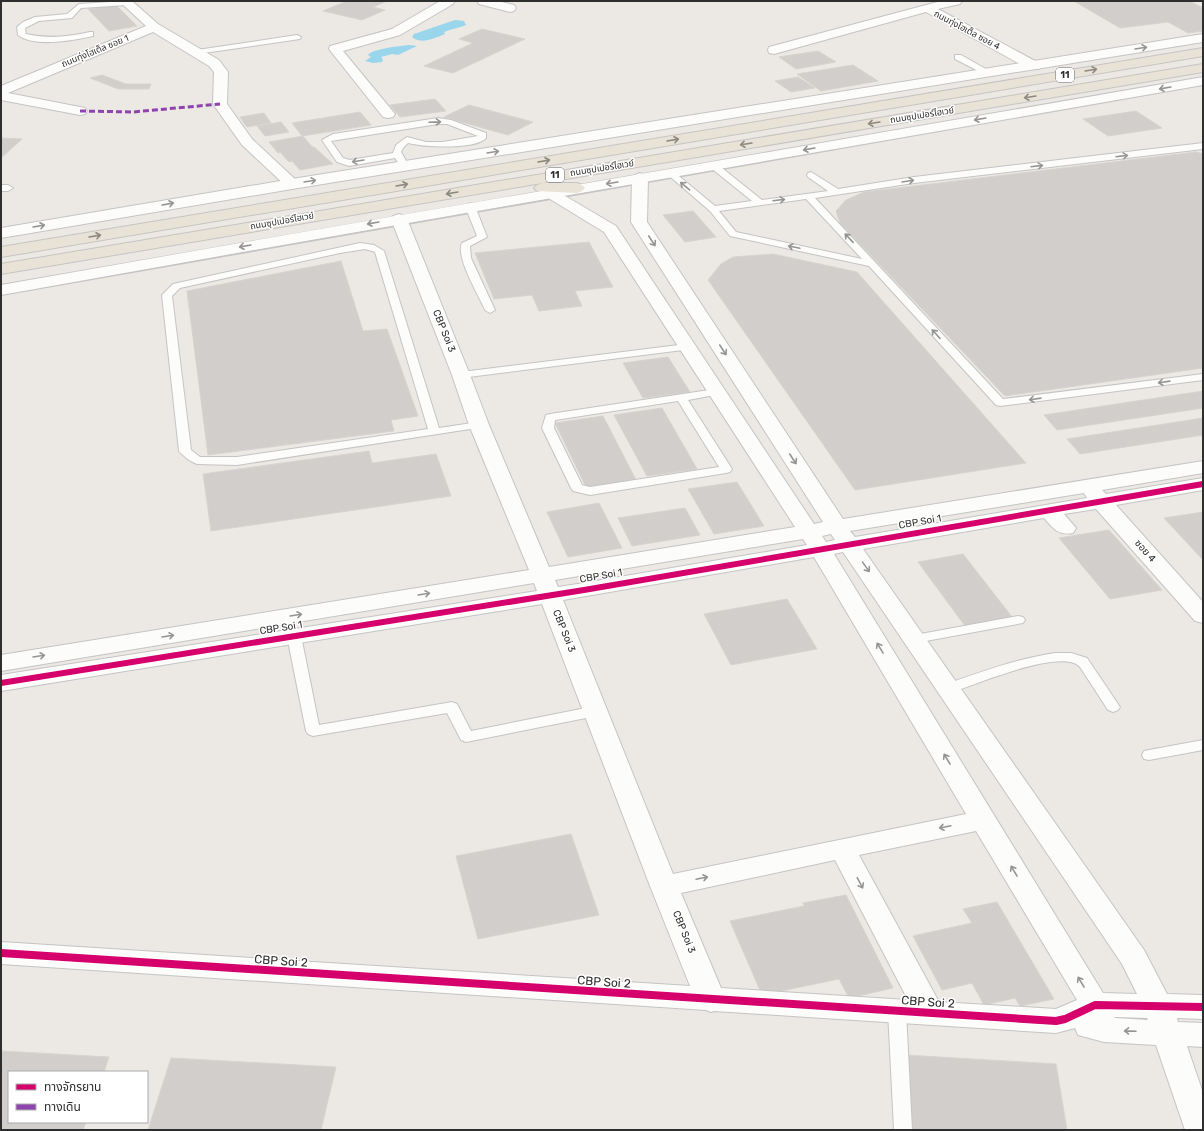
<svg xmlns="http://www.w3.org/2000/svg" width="1204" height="1131" viewBox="0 0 1204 1131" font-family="Rubik,'Noto Sans Thai',sans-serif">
<rect width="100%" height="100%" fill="#ece8e4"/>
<!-- water -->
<g fill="#99d6ec">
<path d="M455,20L464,21L466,25C459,28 451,29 444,32L445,34C435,38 421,45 412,37L414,34Z"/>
<path d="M409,45L417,46L398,55L392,54L381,57L383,60L382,62L373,63L365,61L371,57L368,55C372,49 399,46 409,45Z"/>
</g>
<!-- building -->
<g fill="#d1cecb" stroke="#d7d4d0">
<polygon points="347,1 387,1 373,7 385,10 362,20 323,11"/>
<polygon points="1074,1 1189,1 1203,8 1203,31 1188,33 1168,22 1120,28"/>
<polygon points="116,5 137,26 109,31 88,9"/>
<polygon points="482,29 525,39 453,73 424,66 473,43 459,39"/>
<polygon points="818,51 836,62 796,69 779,57"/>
<polygon points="853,65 878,81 821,91 797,74"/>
<polygon points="102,75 126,84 151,84 149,89 118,89 90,78"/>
<polygon points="798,77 815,88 791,92 775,81"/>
<polygon points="435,99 446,111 400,117 390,105"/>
<polygon points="469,105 533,122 508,135 444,117"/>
<polygon points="1136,111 1162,128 1108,136 1083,119"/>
<polygon points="360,112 371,125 302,136 292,123"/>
<polygon points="264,113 271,123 247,127 240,117"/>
<polygon points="281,122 289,132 265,136 257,126"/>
<polygon points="303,136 312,147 314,147 333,164 300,170 292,161 289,162 280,152 278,153 269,142"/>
<polygon points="1,138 22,139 1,158"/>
<polygon points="1196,152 1203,154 1203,368 1005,396 840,223 836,211 846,200 864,192"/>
<polygon points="693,211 716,237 685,242 663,215"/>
<polygon points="589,242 613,287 575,291 582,306 539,311 532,295 494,299 475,253"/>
<polygon points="773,254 857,272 1026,463 855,490 708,280 721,264 733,257"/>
<polygon points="341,261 363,331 387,329 418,416 391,420 394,431 208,455 187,291"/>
<polygon points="668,357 690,392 643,398 623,363"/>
<polygon points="1203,391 1203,408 1057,430 1044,415"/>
<polygon points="662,408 697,469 647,476 614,415"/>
<polygon points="603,416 636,480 586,487 555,423"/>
<polygon points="1203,418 1203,435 1080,454 1067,439"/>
<polygon points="369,451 372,463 436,454 451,496 211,531 203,474"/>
<polygon points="737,482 764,526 714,534 688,489"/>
<polygon points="599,503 622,548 568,557 547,512"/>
<polygon points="685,508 700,535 632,546 618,518"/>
<polygon points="1203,512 1203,560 1164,518"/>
<polygon points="1109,530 1162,590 1110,599 1059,538"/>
<polygon points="963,554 1012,617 965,626 918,562"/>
<polygon points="787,599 817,649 731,665 704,614"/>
<polygon points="571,834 599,915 478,939 456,856"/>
<polygon points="846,895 893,988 849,998 839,979 762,995 730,921 804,906 803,903"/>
<polygon points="997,902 1054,999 1020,1006 1015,998 984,1005 972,983 942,990 913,936 972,923 963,909"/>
<polygon points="1,1051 109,1057 104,1072 9,1072 9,1122 86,1122 83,1130 1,1130"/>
<polygon points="906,1055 1056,1064 1067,1130 913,1130"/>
<polygon points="171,1058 336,1067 321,1130 148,1130"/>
</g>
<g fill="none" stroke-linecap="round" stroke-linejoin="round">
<defs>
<g id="service">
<path d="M125,1L131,3L127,5L81,8L72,18L39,21L25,28L26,34C48,39 68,37 90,32H93V36C75,40 34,48 18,35L17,27L23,22L35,17L67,14L79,4Z"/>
<polygon points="297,35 301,37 300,39 197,54 193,52 197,50"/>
<polygon points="955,55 961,55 993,73 989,75 986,75 955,59"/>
<path d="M438,118L451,120L486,133V138C475,150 424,147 408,143L403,148L401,152L409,166L405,169L402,168L395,158L349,166L337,162L322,140L333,134ZM438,124H447L478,136L443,142H426L407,137L396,145L393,153L350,160L343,158L331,141Z"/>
<path d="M1203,143V149L914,183L815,198L1003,399L1203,374V380L1000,406L996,405L869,266L730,236L710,211L667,174L668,172H674L715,206L752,201L711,168L710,166L711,164H717L762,200L828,191L808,177L807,175L808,173L811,172L838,189L914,177ZM806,199L862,259L736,232L719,211Z"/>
<polygon points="1,185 8,185 13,188 8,191 1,191"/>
<path d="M470,203L475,206L487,237L470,246L471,258L495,310L490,313L485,310C479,296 455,256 462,243L477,236L465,206Z"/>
<path d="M360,243L374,245L384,251L439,428L479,422L483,423L485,425L483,427L237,465L197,464C191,462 183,456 179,451L162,295L173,284ZM365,249L375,252L428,429L237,457H200L191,450L172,296L180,288L340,253Z"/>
<polygon points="687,344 692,347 691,349 461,378 455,375 461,372"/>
<path d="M716,389L722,392L720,394L688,400L732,469L730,472L726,473L590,495L573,491L571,488L542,428L546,415L550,414ZM678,401L719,467L590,487L582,485L554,428L555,420Z"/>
<polygon points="1018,616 1023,617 1025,620 1023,623 915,643 910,642 908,639 910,636 915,635"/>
<polygon points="294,632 299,633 301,636 319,725 452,702 457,704 471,731 596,706 601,708 603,711 601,714 596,716 466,742 461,740 447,713 313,736 308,734 306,731 287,636 289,633"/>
<path d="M1055,653H1071L1087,658L1120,707L1118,710L1113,712L1108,710L1080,667C1061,647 973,686 949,693L944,691L942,688L944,685C981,672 1016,659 1055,653Z"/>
<polygon points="1203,740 1203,750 1149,760 1144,759 1142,755 1144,751 1149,750"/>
<polygon points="897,1004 903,1006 906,1011 912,1130 894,1130 888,1011 891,1006"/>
</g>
<g id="minor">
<polygon points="119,1 132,1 158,24 219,60 228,72 227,104 252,139 297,181 300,184 297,187 292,189 287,187 242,145 213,104 214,72 209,66 153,32 8,93 85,108 87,111 85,114 80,115 1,100 1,86 146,26"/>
<polygon points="440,1 455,1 453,4 400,35 343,51 395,114 393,117 388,118 383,117 329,49 330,46 392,29"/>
<polygon points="477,1 497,1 514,5 516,8 514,11 510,12 479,4"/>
<polygon points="941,1 962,1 960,4 938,9 1039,63 1041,66 1039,69 1029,69 926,12 774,54 769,53 768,50 769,47"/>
<path d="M640,173L645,175L648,178L647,222L843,519L1203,461V473L1102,490L1106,494L1203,478V490L1116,505L1203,602V623L1195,621L1096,509L1064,514L1076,528L1073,533C1058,536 1053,528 1044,518L863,549L1144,950L1167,994L1203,995V1019L1177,1018L1178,1022L1203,1023V1047L1187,1046L1203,1093V1130H1185L1156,1045L1104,1042L1078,1035L1075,1028L1056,1033L714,1011L711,1012L706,1010L1,964V942L690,986L650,886L542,604L1,691V675L537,591L534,583L1,671V655L529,570L469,425L452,375L391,219L393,216L399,214L405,216L407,219L470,375L489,425L549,567L795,527L604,232L545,196L542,193L545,190L550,188L555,190L616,226L814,524L823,522L631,222L632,178L635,175ZM1084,493L1087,498L855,537L850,531ZM831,534L835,540L826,542L822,536ZM803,539L807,545L584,583L558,587L555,580ZM843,552L1122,964L1137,994L1103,993L834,554ZM814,557L966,814L673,874L563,600ZM976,831L1077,1000L1056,1009L939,1002L859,855ZM835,860L908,1000L721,988L681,893ZM1114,1017L1147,1018L1148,1020L1115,1018Z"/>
</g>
<g id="secondary">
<polygon points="1203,34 1203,42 292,189 1,238 1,228 292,179"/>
<path d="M1203,77V85C802,155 401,223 1,295V285C401,214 802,147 1203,77Z"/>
</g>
<g id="trunk">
<polygon points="1203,48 1203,56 1,257 1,247"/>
<polygon points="1203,64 1203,72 1,274 1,264"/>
<polygon points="542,183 577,183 582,185 585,188 582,191 577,193 537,191 534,188 537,185"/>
</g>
</defs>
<!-- service casing -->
<use href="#service" stroke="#c5c4c5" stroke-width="2"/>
<!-- minor casing -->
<use href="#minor" stroke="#c5c4c5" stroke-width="2"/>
<!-- secondary casing -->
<use href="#secondary" stroke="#c5c4c5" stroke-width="2"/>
<!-- trunk casing -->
<use href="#trunk" stroke="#c6c5c4" stroke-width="2"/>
<!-- service -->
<use href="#service" fill="#fcfcfb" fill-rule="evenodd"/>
<!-- minor -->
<use href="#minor" fill="#fcfcfb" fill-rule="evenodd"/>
<!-- secondary -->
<use href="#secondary" fill="#fcfcfb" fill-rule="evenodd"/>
<!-- trunk -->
<use href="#trunk" fill="#e9e2d6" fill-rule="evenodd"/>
<!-- quiet -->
<polyline stroke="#8e44ad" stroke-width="3" stroke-dasharray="6 3" stroke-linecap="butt" points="80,111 133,112 220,104"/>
<defs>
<polyline id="cycleway-far1" points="1,683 584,590 1203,484"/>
<polyline id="cycleway" points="1,953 1056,1021 1065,1019 1095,1005 1203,1007"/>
</defs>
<!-- cycleway-far1 casing -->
<use href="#cycleway-far1" stroke="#fff" stroke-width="8"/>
<!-- cycleway casing -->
<use href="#cycleway" stroke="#fff" stroke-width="10"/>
<!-- cycleway-far1 -->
<use href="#cycleway-far1" stroke="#d6006c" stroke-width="6"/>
<!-- cycleway -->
<use href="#cycleway" stroke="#d6006c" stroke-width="8"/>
</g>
<!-- one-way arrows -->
<defs><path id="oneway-shaft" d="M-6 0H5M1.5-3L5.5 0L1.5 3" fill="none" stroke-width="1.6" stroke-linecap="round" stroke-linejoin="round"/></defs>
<g stroke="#959594">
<use href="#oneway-shaft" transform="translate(1141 48) rotate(-9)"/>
<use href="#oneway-shaft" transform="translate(1165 88) rotate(170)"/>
<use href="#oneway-shaft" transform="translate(980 119) rotate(170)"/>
<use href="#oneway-shaft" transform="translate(435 122) rotate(-2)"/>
<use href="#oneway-shaft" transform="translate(809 149) rotate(170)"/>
<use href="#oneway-shaft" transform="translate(493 152) rotate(-9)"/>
<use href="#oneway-shaft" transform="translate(1122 156) rotate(-7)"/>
<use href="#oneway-shaft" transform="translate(358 161) rotate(171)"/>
<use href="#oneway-shaft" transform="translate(1037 166) rotate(-7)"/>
<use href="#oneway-shaft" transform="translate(310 181) rotate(-9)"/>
<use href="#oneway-shaft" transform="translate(908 181) rotate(-9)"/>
<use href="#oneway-shaft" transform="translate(612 183) rotate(171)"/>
<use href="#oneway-shaft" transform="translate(685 186) rotate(-140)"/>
<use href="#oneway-shaft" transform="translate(779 200) rotate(-7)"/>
<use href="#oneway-shaft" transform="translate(168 204) rotate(-10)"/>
<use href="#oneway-shaft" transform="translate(373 223) rotate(170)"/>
<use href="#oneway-shaft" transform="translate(39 226) rotate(-10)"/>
<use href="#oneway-shaft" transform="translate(849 238) rotate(-133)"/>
<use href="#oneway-shaft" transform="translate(652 241) rotate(57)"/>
<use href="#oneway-shaft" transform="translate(245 246) rotate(170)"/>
<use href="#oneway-shaft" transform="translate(794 247) rotate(-168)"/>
<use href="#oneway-shaft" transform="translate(936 334) rotate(-132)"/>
<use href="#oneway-shaft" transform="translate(723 350) rotate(57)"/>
<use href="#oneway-shaft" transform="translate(1164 382) rotate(172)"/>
<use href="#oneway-shaft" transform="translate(1035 399) rotate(172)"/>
<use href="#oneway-shaft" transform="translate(793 459) rotate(57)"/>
<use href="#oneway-shaft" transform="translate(866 567) rotate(55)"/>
<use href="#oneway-shaft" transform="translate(424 594) rotate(-9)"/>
<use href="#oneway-shaft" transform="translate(296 615) rotate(-9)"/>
<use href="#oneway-shaft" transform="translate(168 636) rotate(-9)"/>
<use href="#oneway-shaft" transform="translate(880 648) rotate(-121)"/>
<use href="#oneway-shaft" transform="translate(39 656) rotate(-9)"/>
<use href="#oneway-shaft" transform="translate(947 759) rotate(-121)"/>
<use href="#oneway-shaft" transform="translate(945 827) rotate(168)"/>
<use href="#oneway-shaft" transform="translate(1014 871) rotate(-121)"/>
<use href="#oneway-shaft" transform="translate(702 878) rotate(-12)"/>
<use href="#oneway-shaft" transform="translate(860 883) rotate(62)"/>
<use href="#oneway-shaft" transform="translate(1081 982) rotate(-121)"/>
<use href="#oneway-shaft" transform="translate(1130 1031) rotate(-178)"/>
</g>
<g stroke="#8c8882">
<use href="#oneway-shaft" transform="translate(1091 70) rotate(-9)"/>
<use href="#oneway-shaft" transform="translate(1030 97) rotate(171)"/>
<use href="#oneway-shaft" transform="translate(874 123) rotate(171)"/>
<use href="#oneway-shaft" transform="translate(673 140) rotate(-10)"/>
<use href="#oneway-shaft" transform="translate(746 144) rotate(171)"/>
<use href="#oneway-shaft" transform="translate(544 161) rotate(-10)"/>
<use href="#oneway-shaft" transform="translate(402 185) rotate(-10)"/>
<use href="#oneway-shaft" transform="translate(452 193) rotate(170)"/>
<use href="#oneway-shaft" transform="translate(95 236) rotate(-10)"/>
</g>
<g text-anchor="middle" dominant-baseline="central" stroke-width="3" stroke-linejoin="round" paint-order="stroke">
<!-- far-street labels -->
<g font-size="9" fill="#2e2e2e" stroke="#fff">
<text transform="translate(967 30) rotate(28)">ถนนทุ่งโฮเต็ล ซอย 4</text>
<text transform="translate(95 51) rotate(-22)">ถนนทุ่งโฮเต็ล ซอย 1</text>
<text transform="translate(922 115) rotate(-9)">ถนนซุปเปอร์ไฮเวย์</text>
<text transform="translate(602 168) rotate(-9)">ถนนซุปเปอร์ไฮเวย์</text>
<text transform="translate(282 221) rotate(-10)">ถนนซุปเปอร์ไฮเวย์</text>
</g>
<!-- shield labels -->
<g fill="#fff" stroke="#6d6d6d" stroke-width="1">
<rect x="1056" y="68" width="18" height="14" rx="3"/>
<rect x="546" y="168" width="18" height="14" rx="3"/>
</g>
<g font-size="9" font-weight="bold" fill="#2e2e2e">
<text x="1065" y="75">11</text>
<text x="555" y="175">11</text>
</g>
<!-- street labels -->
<g font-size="10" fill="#2e2e2e" stroke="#fff">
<text transform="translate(444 331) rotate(68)">CBP Soi 3</text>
<text transform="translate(920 522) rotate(-10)">CBP Soi 1</text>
<text transform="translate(1145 551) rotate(49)">ซอย 4</text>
<text transform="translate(601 576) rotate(-10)">CBP Soi 1</text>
<text transform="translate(281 628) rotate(-9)">CBP Soi 1</text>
<text transform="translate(564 631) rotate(68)">CBP Soi 3</text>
<text transform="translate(684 932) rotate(68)">CBP Soi 3</text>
</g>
<!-- near-street labels -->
<g font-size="12" fill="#2e2e2e" stroke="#fff">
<text transform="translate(281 961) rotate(4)">CBP Soi 2</text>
<text transform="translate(604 982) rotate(4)">CBP Soi 2</text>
<text transform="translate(928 1002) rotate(4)">CBP Soi 2</text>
</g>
</g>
<!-- border -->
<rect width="1204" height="1131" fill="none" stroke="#2e2e2e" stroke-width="4"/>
<!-- legend -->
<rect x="8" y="1071" width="140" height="52" fill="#ffffff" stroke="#ababab"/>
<rect x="16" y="1084" width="20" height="6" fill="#d6006c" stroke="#ababab"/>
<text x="44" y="1091" font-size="12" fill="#2e2e2e">ทางจักรยาน</text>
<rect x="16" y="1104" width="20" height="6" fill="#8e44ad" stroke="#ababab"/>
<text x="44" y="1111" font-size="12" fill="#2e2e2e">ทางเดิน</text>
</svg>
